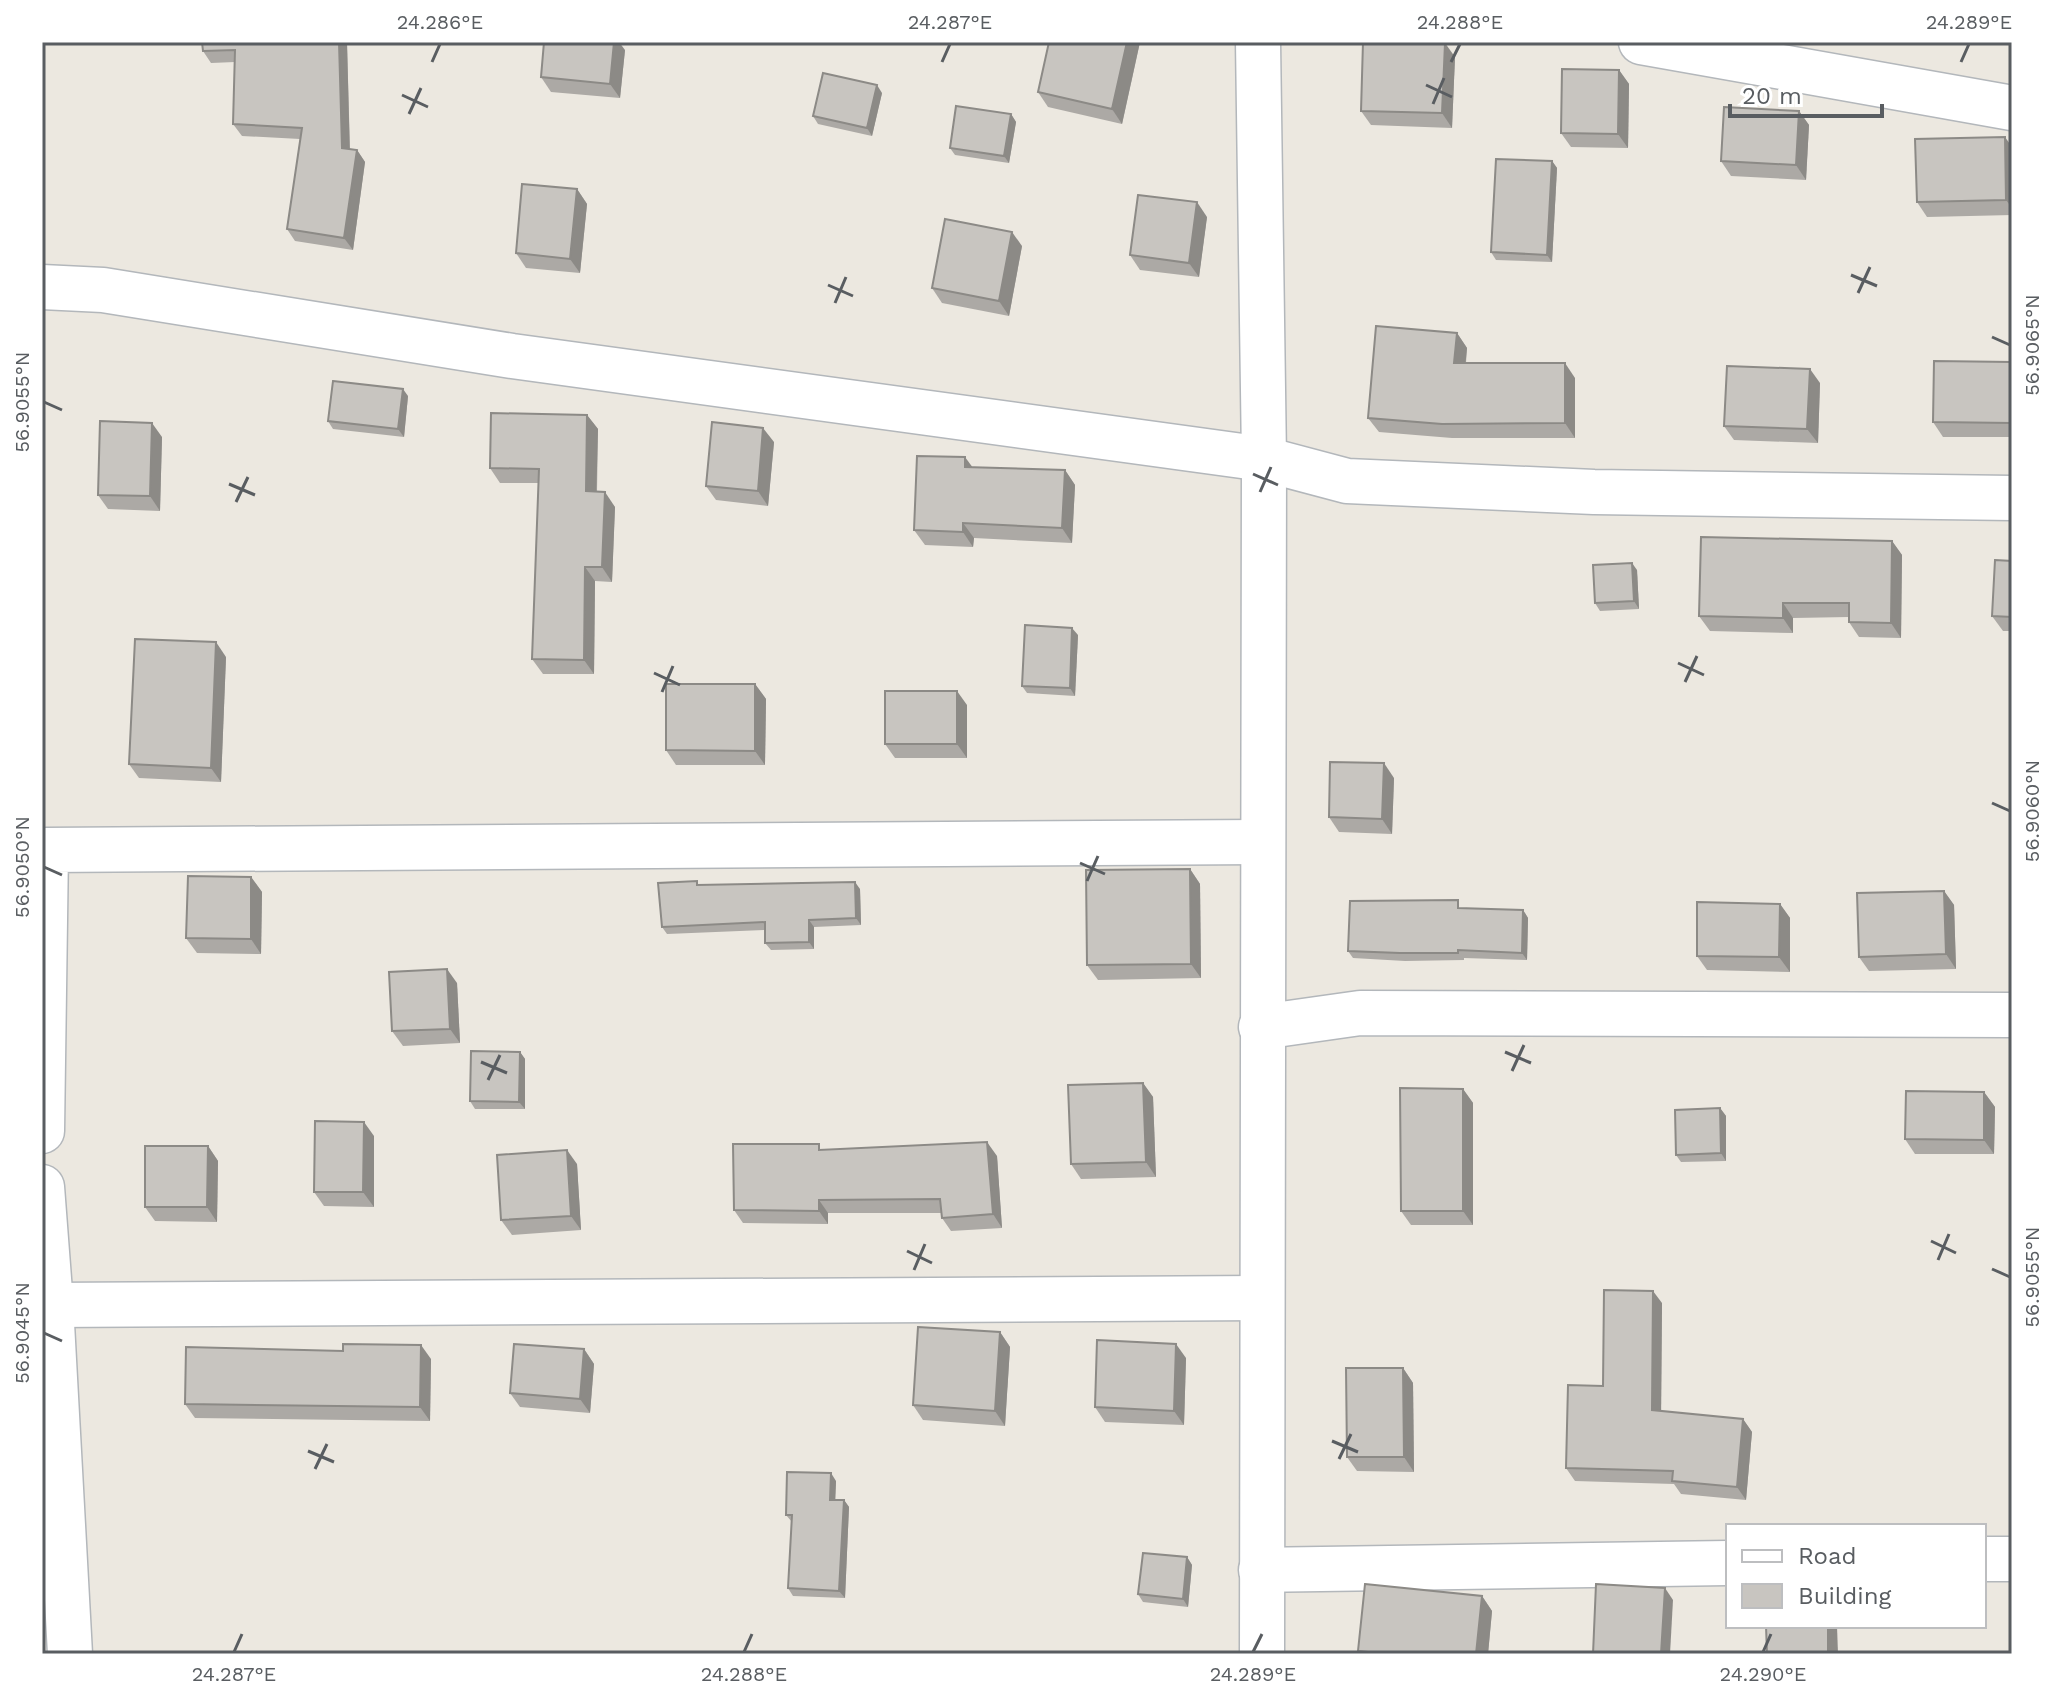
<svg xmlns="http://www.w3.org/2000/svg" width="2054" height="1696" viewBox="0 0 2054 1696" font-family="'Work Sans',sans-serif">
<rect width="100%" height="100%" fill="#ece8e0"/>
<g fill="none" stroke-linecap="round" stroke-linejoin="round">
<defs>
<g id="minor">
<polyline points="1258,42 1264,459 1262,1654"/>
<polyline points="1641,42 2012,108"/>
<polyline points="42,287 103,290 512,356 1264,459 1347,481 1594,492 2012,498"/>
<polyline points="1261,1027 1360,1013 2012,1015"/>
<polyline points="42,1131 46,850 1261,842"/>
<polyline points="42,1187 51,1305 70,1654"/>
<polyline points="51,1305 1261,1298"/>
<polyline points="1984,1559 2012,1559"/>
<polyline points="1261,1570 1728,1563"/>
</g>
</defs>
<!-- minor casing -->
<use href="#minor" stroke="#b3b7bb" stroke-width="47"/>
<!-- minor -->
<use href="#minor" stroke="#fff" stroke-width="44"/>
</g>
<!-- wall -->
<g fill="#aca9a5">
<polygon points="202,42 367,42 367,43 347,43 350,150 357,150 365,162 353,250 295,241 287,229 300,139 242,136 233,124 235,62 211,63 203,51"/>
<polygon points="1049,42 1140,42 1122,124 1048,107 1038,92"/>
<polygon points="625,50 620,98 551,92 541,77"/>
<polygon points="1455,57 1452,128 1371,125 1361,111"/>
<polygon points="1619,70 1629,84 1628,148 1571,147 1561,133"/>
<polygon points="882,93 872,136 818,124 813,116"/>
<polygon points="1799,111 1809,125 1806,180 1731,176 1721,161"/>
<polygon points="1011,114 1016,122 1009,163 955,155 950,148"/>
<polygon points="2012,147 2012,215 1927,217 1917,202"/>
<polygon points="1552,161 1557,168 1552,262 1496,260 1491,252"/>
<polygon points="577,189 587,204 580,273 526,268 516,253"/>
<polygon points="1207,217 1199,277 1140,270 1130,255"/>
<polygon points="1022,246 1009,316 942,303 932,288"/>
<polygon points="1457,333 1467,348 1466,363 1575,378 1575,438 1452,438 1379,432 1368,418"/>
<polygon points="2012,362 2012,437 1943,437 1933,422"/>
<polygon points="1820,383 1818,443 1734,440 1724,426"/>
<polygon points="408,396 404,437 333,429 328,421"/>
<polygon points="587,415 598,429 597,492 615,507 612,582 595,581 594,674 543,674 532,659 539,483 500,483 490,468"/>
<polygon points="162,437 160,511 108,509 98,495"/>
<polygon points="774,442 768,506 716,500 706,486"/>
<polygon points="973,468 1065,470 1075,485 1072,543 974,538 973,547 925,545 914,530"/>
<polygon points="1892,541 1902,555 1901,638 1859,637 1849,622 1849,617 1793,618 1793,633 1710,631 1699,616"/>
<polygon points="2012,561 2012,631 2003,631 1992,616"/>
<polygon points="1637,570 1639,609 1600,611 1595,603"/>
<polygon points="1078,635 1075,696 1027,693 1022,686"/>
<polygon points="226,657 221,782 139,778 129,764"/>
<polygon points="755,684 766,699 765,765 676,765 666,750"/>
<polygon points="967,705 967,758 895,758 885,744"/>
<polygon points="1394,778 1392,834 1339,832 1329,817"/>
<polygon points="1190,869 1200,884 1201,978 1098,980 1087,965"/>
<polygon points="251,877 262,892 261,954 197,953 186,938"/>
<polygon points="700,885 860,889 861,925 814,927 814,949 771,950 765,943 765,930 667,934 662,927"/>
<polygon points="1944,891 1954,905 1956,969 1869,971 1859,957"/>
<polygon points="1780,904 1790,918 1790,972 1707,970 1697,956"/>
<polygon points="1463,908 1523,910 1528,918 1527,960 1464,958 1464,960 1405,961 1353,958 1348,951"/>
<polygon points="457,983 460,1043 403,1046 392,1031"/>
<polygon points="520,1052 525,1059 525,1109 475,1109 470,1101"/>
<polygon points="1143,1083 1153,1097 1156,1177 1081,1179 1071,1164"/>
<polygon points="1463,1089 1473,1103 1473,1225 1411,1225 1401,1211"/>
<polygon points="1984,1092 1995,1107 1994,1154 1915,1154 1905,1139"/>
<polygon points="1720,1108 1726,1116 1726,1161 1681,1162 1676,1155"/>
<polygon points="374,1136 374,1207 324,1206 314,1192"/>
<polygon points="208,1146 218,1161 217,1222 155,1221 145,1207"/>
<polygon points="823,1149 997,1156 1002,1228 951,1231 942,1218 941,1213 828,1213 828,1224 743,1223 734,1210"/>
<polygon points="577,1164 581,1230 512,1235 501,1220"/>
<polygon points="1662,1303 1661,1411 1743,1419 1752,1432 1746,1500 1681,1494 1674,1484 1575,1481 1566,1468 1603,1386"/>
<polygon points="1000,1332 1010,1347 1005,1426 923,1420 913,1405"/>
<polygon points="584,1349 594,1364 590,1413 520,1407 510,1393"/>
<polygon points="1186,1358 1184,1425 1105,1422 1095,1407"/>
<polygon points="431,1359 430,1421 195,1418 185,1404"/>
<polygon points="1403,1368 1413,1383 1414,1472 1357,1471 1347,1457"/>
<polygon points="836,1481 835,1500 844,1500 849,1507 845,1598 793,1596 788,1588 792,1522 786,1515"/>
<polygon points="1187,1557 1192,1565 1188,1607 1143,1602 1138,1594"/>
<polygon points="1482,1596 1492,1611 1488,1654 1360,1654 1358,1651"/>
</g>
<!-- shaded-wall -->
<g fill="#8c8a86">
<polygon points="339,42 347,43 350,160 342,148"/>
<polygon points="614,42 619,42 625,50 620,98 610,84"/>
<polygon points="1127,42 1140,42 1122,124 1112,109"/>
<polygon points="1445,43 1455,57 1452,128 1442,113"/>
<polygon points="1619,70 1629,84 1628,148 1618,134"/>
<polygon points="877,85 882,93 872,136 867,128"/>
<polygon points="1799,111 1809,125 1806,180 1796,165"/>
<polygon points="1011,114 1016,122 1009,163 1004,156"/>
<polygon points="2005,137 2012,147 2012,208 2006,200"/>
<polygon points="357,150 365,162 353,250 344,238"/>
<polygon points="1552,161 1557,168 1552,262 1547,255"/>
<polygon points="577,189 587,204 580,273 570,259"/>
<polygon points="1197,202 1207,217 1199,277 1189,263"/>
<polygon points="1012,232 1022,246 1009,316 999,301"/>
<polygon points="1457,333 1467,348 1464,378 1454,363"/>
<polygon points="1565,363 1575,378 1575,438 1565,423"/>
<polygon points="1810,369 1820,383 1818,443 1807,429"/>
<polygon points="403,389 408,396 404,437 398,429"/>
<polygon points="587,415 598,429 596,506 586,491"/>
<polygon points="152,423 162,437 160,511 150,496"/>
<polygon points="763,428 774,442 768,506 758,491"/>
<polygon points="965,457 976,472 965,467"/>
<polygon points="1065,470 1075,485 1072,543 1062,528"/>
<polygon points="605,492 615,507 612,582 602,567"/>
<polygon points="963,523 974,538 973,547 963,532"/>
<polygon points="1892,541 1902,555 1901,638 1891,623"/>
<polygon points="1632,563 1637,570 1639,609 1634,601"/>
<polygon points="585,567 595,581 594,674 584,660"/>
<polygon points="1783,603 1793,618 1793,633 1783,618"/>
<polygon points="1072,628 1078,635 1075,696 1070,688"/>
<polygon points="216,642 226,657 221,782 211,768"/>
<polygon points="755,684 766,699 765,765 755,751"/>
<polygon points="957,691 967,705 967,758 957,744"/>
<polygon points="1384,763 1394,778 1392,834 1382,819"/>
<polygon points="1190,869 1200,884 1201,978 1191,964"/>
<polygon points="251,877 262,892 261,954 251,939"/>
<polygon points="855,882 860,889 861,925 856,918"/>
<polygon points="1944,891 1954,905 1956,969 1946,954"/>
<polygon points="1780,904 1790,918 1790,972 1779,957"/>
<polygon points="1523,910 1528,918 1527,960 1522,953"/>
<polygon points="809,920 814,927 814,949 809,942"/>
<polygon points="447,969 457,983 460,1043 450,1029"/>
<polygon points="520,1052 525,1059 525,1109 519,1102"/>
<polygon points="1143,1083 1153,1097 1156,1177 1146,1162"/>
<polygon points="1463,1089 1473,1103 1473,1225 1463,1211"/>
<polygon points="1984,1092 1995,1107 1994,1154 1984,1140"/>
<polygon points="1720,1108 1726,1116 1726,1161 1721,1153"/>
<polygon points="364,1122 374,1136 374,1207 363,1192"/>
<polygon points="987,1142 997,1156 1002,1228 993,1214"/>
<polygon points="208,1146 218,1161 217,1222 207,1207"/>
<polygon points="567,1150 577,1164 581,1230 571,1216"/>
<polygon points="819,1200 828,1213 828,1224 819,1211"/>
<polygon points="1653,1291 1662,1303 1661,1423 1652,1410"/>
<polygon points="1000,1332 1010,1347 1005,1426 995,1411"/>
<polygon points="1176,1344 1186,1358 1184,1425 1174,1411"/>
<polygon points="421,1345 431,1359 430,1421 420,1407"/>
<polygon points="584,1349 594,1364 590,1413 580,1399"/>
<polygon points="1403,1368 1413,1383 1414,1472 1404,1457"/>
<polygon points="1743,1419 1752,1432 1746,1500 1737,1487"/>
<polygon points="831,1473 836,1481 835,1507 830,1500"/>
<polygon points="844,1500 849,1507 845,1598 839,1591"/>
<polygon points="1187,1557 1192,1565 1188,1607 1183,1599"/>
<polygon points="1665,1588 1673,1600 1670,1654 1661,1654"/>
<polygon points="1482,1596 1492,1611 1488,1654 1476,1654"/>
<polygon points="1828,1626 1837,1626 1838,1654 1828,1654"/>
</g>
<!-- building -->
<g fill="#c8c5c0" stroke="#8c8a86" stroke-width="2">
<polygon points="202,42 339,42 342,148 357,150 344,238 287,229 302,128 233,124 235,50 203,51"/>
<polygon points="544,42 614,42 610,84 541,77"/>
<polygon points="1049,42 1127,42 1112,109 1038,92"/>
<polygon points="1363,42 1445,43 1442,113 1361,111"/>
<polygon points="1562,69 1619,70 1618,134 1561,133"/>
<polygon points="823,73 877,85 867,128 813,116"/>
<polygon points="956,106 1011,114 1004,156 950,148"/>
<polygon points="1724,107 1799,111 1796,165 1721,161"/>
<polygon points="2005,137 2006,200 1917,202 1915,139"/>
<polygon points="1496,159 1552,161 1547,255 1491,252"/>
<polygon points="522,184 577,189 570,259 516,253"/>
<polygon points="1138,195 1197,202 1189,263 1130,255"/>
<polygon points="945,219 1012,232 999,301 932,288"/>
<polygon points="1376,326 1457,333 1454,363 1565,363 1565,423 1442,424 1368,418"/>
<polygon points="1934,361 2012,362 2012,423 1933,422"/>
<polygon points="1727,366 1810,369 1807,429 1724,426"/>
<polygon points="333,381 403,389 398,429 328,421"/>
<polygon points="491,413 587,415 586,491 605,492 602,567 585,567 584,660 532,659 539,469 490,468"/>
<polygon points="100,421 152,423 150,496 98,495"/>
<polygon points="712,422 763,428 758,491 706,486"/>
<polygon points="917,456 965,457 965,467 1065,470 1062,528 963,523 963,532 914,530"/>
<polygon points="1701,537 1892,541 1891,623 1849,622 1849,603 1783,603 1783,618 1699,616"/>
<polygon points="1995,560 2012,561 2012,617 1992,616"/>
<polygon points="1632,563 1634,601 1595,603 1593,565"/>
<polygon points="1025,625 1072,628 1070,688 1022,686"/>
<polygon points="135,639 216,642 211,768 129,764"/>
<polygon points="666,684 755,684 755,751 666,750"/>
<rect x="885" y="691" width="72" height="53"/>
<polygon points="1330,762 1384,763 1382,819 1329,817"/>
<polygon points="1190,869 1191,964 1087,965 1086,870"/>
<polygon points="188,876 251,877 251,939 186,938"/>
<polygon points="697,881 697,885 855,882 856,918 809,920 809,942 765,943 765,922 662,927 658,883"/>
<polygon points="1944,891 1946,954 1859,957 1857,893"/>
<polygon points="1458,900 1458,908 1523,910 1522,953 1458,950 1458,953 1400,953 1348,951 1350,901"/>
<polygon points="1697,902 1780,904 1779,957 1697,956"/>
<polygon points="447,969 450,1029 392,1031 389,972"/>
<polygon points="471,1051 520,1052 519,1102 470,1101"/>
<polygon points="1143,1083 1146,1162 1071,1164 1068,1085"/>
<polygon points="1400,1088 1463,1089 1463,1211 1401,1211"/>
<polygon points="1906,1091 1984,1092 1984,1140 1905,1139"/>
<polygon points="1720,1108 1721,1153 1676,1155 1675,1110"/>
<polygon points="315,1121 364,1122 363,1192 314,1192"/>
<polygon points="987,1142 993,1214 942,1218 940,1199 819,1200 819,1211 734,1210 733,1144 819,1144 819,1150"/>
<polygon points="145,1146 208,1146 207,1207 145,1207"/>
<polygon points="567,1150 571,1216 501,1220 497,1155"/>
<polygon points="1604,1290 1653,1291 1652,1410 1743,1419 1737,1487 1672,1481 1673,1471 1566,1468 1568,1385 1603,1386"/>
<polygon points="918,1327 1000,1332 995,1411 913,1405"/>
<polygon points="1097,1340 1176,1344 1174,1411 1095,1407"/>
<polygon points="343,1344 421,1345 420,1407 185,1404 186,1347 343,1351"/>
<polygon points="514,1344 584,1349 580,1399 510,1393"/>
<polygon points="1346,1368 1403,1368 1404,1457 1347,1457"/>
<polygon points="787,1472 831,1473 830,1500 844,1500 839,1591 788,1588 792,1515 786,1515"/>
<polygon points="1143,1553 1187,1557 1183,1599 1138,1594"/>
<polygon points="1365,1584 1482,1596 1476,1654 1389,1654 1358,1651"/>
<polygon points="1596,1584 1665,1588 1661,1654 1593,1654"/>
<polygon points="1766,1626 1828,1626 1828,1654 1767,1654"/>
</g>
<!-- ticks -->
<path fill="none" stroke="#595d61" stroke-width="3" d="M432,62L440,44M942,62L950,44M1451,62L1460,44M1961,62L1969,44M1426,85L1452,97M402,95L428,107M1433,104L1444,78M409,114L421,88M1851,275L1877,286M828,285L853,296M1858,293L1870,267M835,303L846,277M1992,337L2010,345M44,402L62,410M1253,474L1278,485M229,484L255,495M1260,492L1271,467M236,502L248,477M1678,663L1704,675M654,673L680,685M1685,682L1697,656M662,692L673,666M1992,803L2010,811M1080,863L1105,874M44,867L62,875M1087,881L1098,856M1505,1052L1531,1063M481,1062L507,1073M1512,1071L1524,1045M488,1080L500,1055M1931,1241L1956,1253M907,1251L932,1263M1938,1260L1949,1234M1992,1269L2010,1277M914,1270L925,1244M44,1333L62,1341M1332,1441L1358,1452M308,1451L334,1462M1339,1459L1351,1434M315,1469L327,1444M234,1652L242,1634M744,1652L752,1634M1253,1652L1262,1634M1763,1652L1771,1634"/>
<!-- border -->
<rect width="2054" height="1696" fill="none" stroke="#ffffff" stroke-width="88"/>
<!-- legend -->
<rect x="1726" y="1524" width="260" height="104" fill="#ffffff" stroke="#bdbec0" stroke-width="2"/>
<rect x="1742" y="1550" width="40" height="12" fill="#ffffff" stroke="#bdbec0" stroke-width="2"/>
<text x="1798" y="1564" font-size="24" fill="#595d61">Road</text>
<rect x="1742" y="1584" width="40" height="24" fill="#c8c5c0" stroke="#bdbec0" stroke-width="2"/>
<text x="1798" y="1604" font-size="24" fill="#595d61">Building</text>
<!-- scale -->
<path d="M1730 104v12h152v-12" fill="none" stroke="#595d61" stroke-width="4"/>
<text x="1742" y="104" font-size="24" fill="#595d61" stroke="#ffffff" stroke-width="6" paint-order="stroke">20 m</text>
<rect x="44" y="44" width="1966" height="1608" fill="none" stroke="#595d61" stroke-width="3"/>
<g font-size="20" text-anchor="middle" fill="#595d61">
<text x="440" y="29">24.286°E</text>
<text x="950" y="29">24.287°E</text>
<text x="1460" y="29">24.288°E</text>
<text x="1969" y="29">24.289°E</text>
<text transform="translate(2032 345) rotate(-90)" y="7">56.9065°N</text>
<text transform="translate(22 402) rotate(-90)" y="7">56.9055°N</text>
<text transform="translate(2032 811) rotate(-90)" y="7">56.9060°N</text>
<text transform="translate(22 867) rotate(-90)" y="7">56.9050°N</text>
<text transform="translate(2032 1277) rotate(-90)" y="7">56.9055°N</text>
<text transform="translate(22 1333) rotate(-90)" y="7">56.9045°N</text>
<text x="234" y="1681">24.287°E</text>
<text x="744" y="1681">24.288°E</text>
<text x="1253" y="1681">24.289°E</text>
<text x="1763" y="1681">24.290°E</text>
</g>
</svg>
